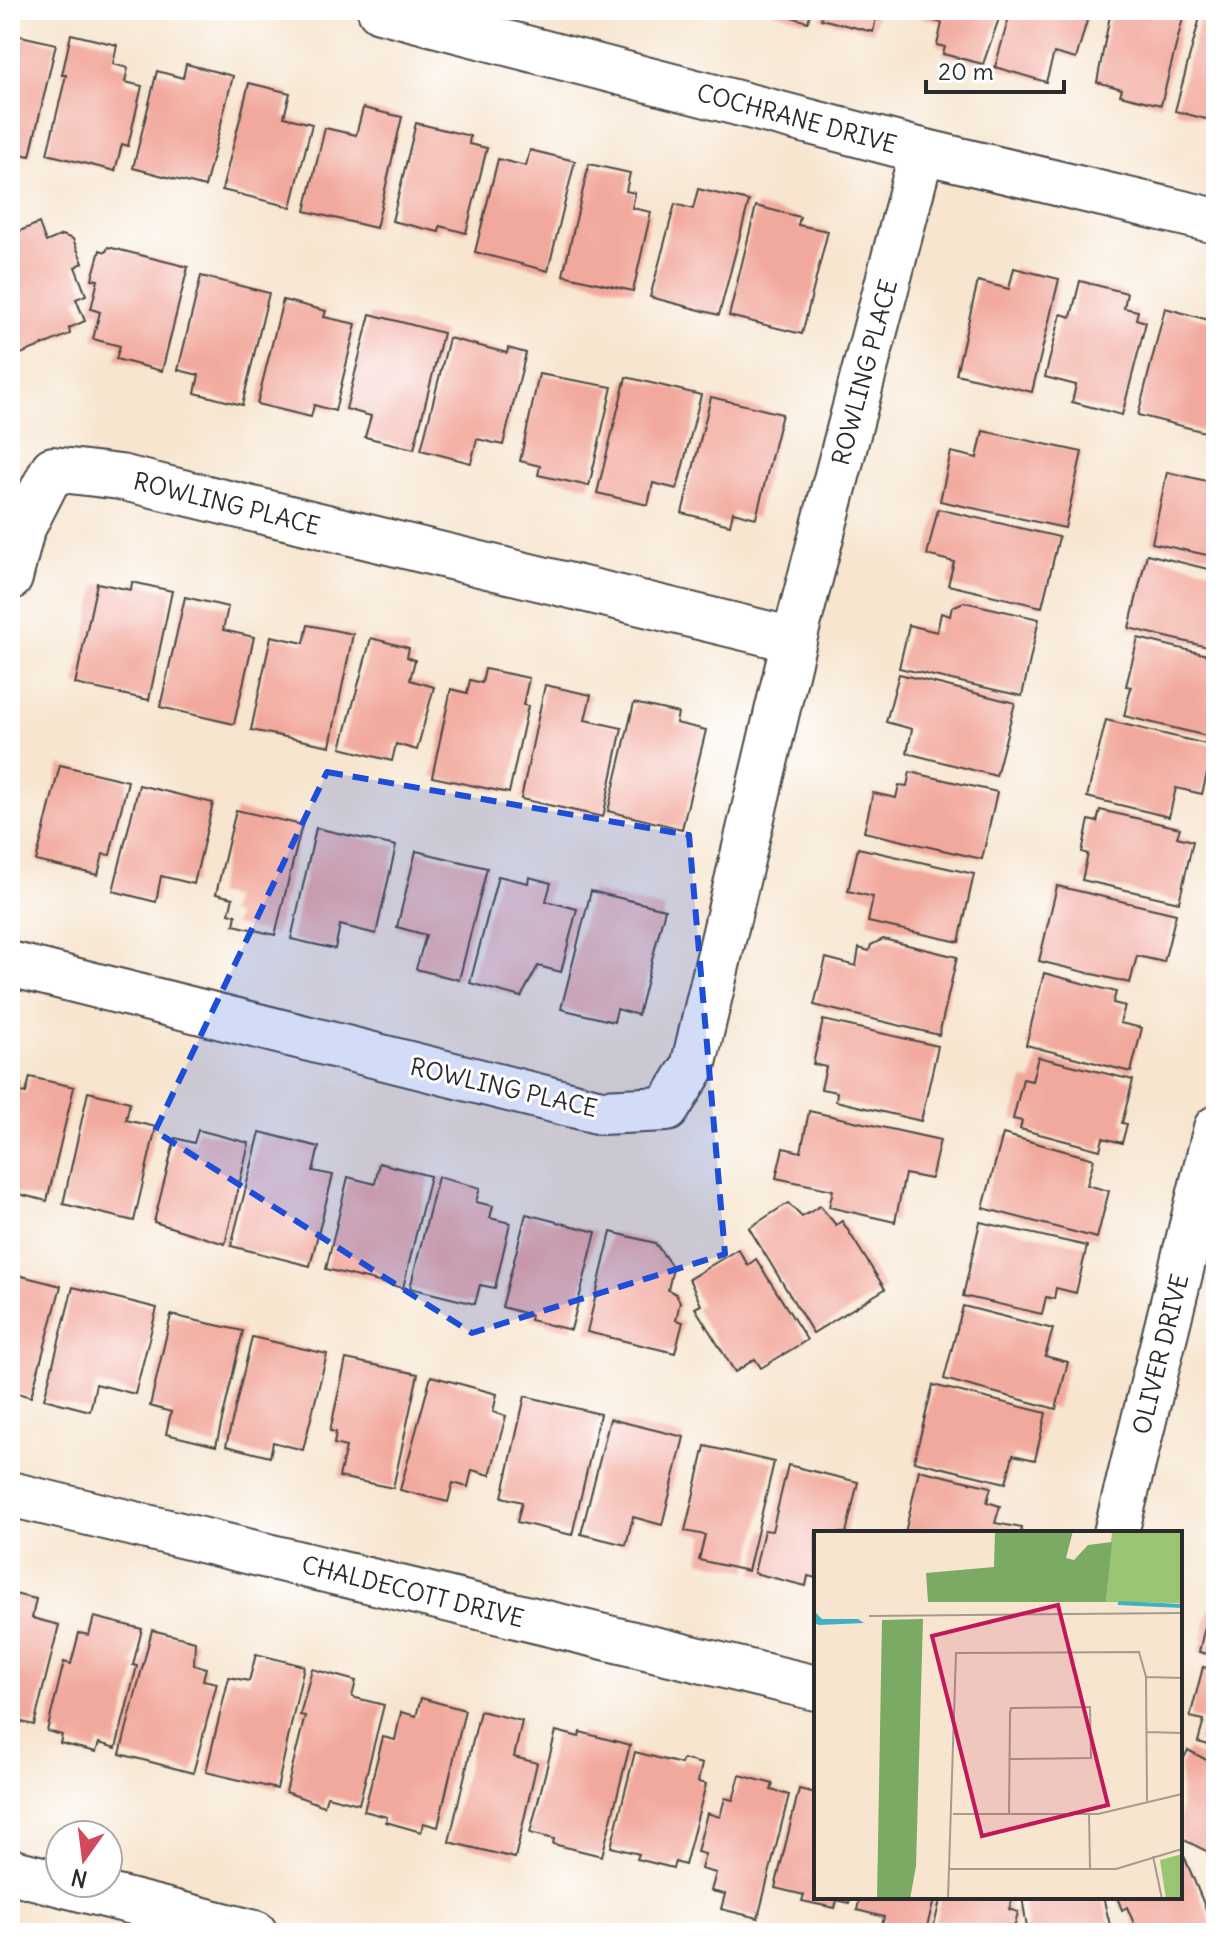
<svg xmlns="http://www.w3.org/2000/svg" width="1226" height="1943" viewBox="0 0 1226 1943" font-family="Delius,sans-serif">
<rect width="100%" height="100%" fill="#fff"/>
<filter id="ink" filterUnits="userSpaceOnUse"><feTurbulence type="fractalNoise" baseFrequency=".0125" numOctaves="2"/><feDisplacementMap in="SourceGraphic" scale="16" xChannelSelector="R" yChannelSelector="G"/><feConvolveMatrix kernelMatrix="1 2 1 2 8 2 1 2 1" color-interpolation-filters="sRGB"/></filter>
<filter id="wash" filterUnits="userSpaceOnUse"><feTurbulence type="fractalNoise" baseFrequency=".006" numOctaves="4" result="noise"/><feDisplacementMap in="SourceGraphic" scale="32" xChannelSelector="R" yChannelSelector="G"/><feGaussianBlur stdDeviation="1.8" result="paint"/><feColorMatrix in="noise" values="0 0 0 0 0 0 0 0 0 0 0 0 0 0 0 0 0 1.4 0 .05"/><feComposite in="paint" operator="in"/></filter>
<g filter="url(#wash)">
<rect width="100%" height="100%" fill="#f7e5cf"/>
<g id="blocks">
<!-- building -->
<g fill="#f2a99d">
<polygon points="768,10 811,10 808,22"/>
<polygon points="823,10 878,10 873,32 821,19"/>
<polygon points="921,10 1002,10 983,64 943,54 945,47 937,45 942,23 919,17"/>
<polygon points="1011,10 1090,10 1076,59 1054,53 1046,82 995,67"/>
<polygon points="1111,10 1185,10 1161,105 1120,95 1122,89 1097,82"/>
<polygon points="1202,10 1216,10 1216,111 1213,110 1210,120 1175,111"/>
<polygon points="12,34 56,44 30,156 10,152"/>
<polygon points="71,34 117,45 113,64 128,68 125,82 142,86 128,146 122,144 115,171 47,154 66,75 62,75"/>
<polygon points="186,64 233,76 205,187 133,168 157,71 183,78"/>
<polygon points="249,83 290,93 284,117 312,124 291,207 222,190"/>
<polygon points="363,108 402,117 376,228 305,211 325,128 356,135"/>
<polygon points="416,123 470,136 469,144 487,148 466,233 440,226 439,232 392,221"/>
<polygon points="530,150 575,161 548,271 475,252 498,159 526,166"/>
<polygon points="589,164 630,173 626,191 635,193 632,208 651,212 633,291 563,275"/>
<polygon points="698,189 749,201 719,315 650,297 675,204 693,209"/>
<polygon points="756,206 800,217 798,225 828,231 802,334 729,316"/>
<polygon points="39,223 46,242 62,235 73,239 83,263 75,267 86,295 76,299 85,321 69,328 70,334 21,354 10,328 10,235"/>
<polygon points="108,247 188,267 162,371 116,359 120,346 93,339 100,312 91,309 98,280 92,279 100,250 106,252"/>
<polygon points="1014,268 1059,279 1032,392 956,374 978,281 1009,289"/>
<polygon points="201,276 269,293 242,405 195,393 199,375 178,370"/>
<polygon points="1080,281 1127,293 1124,308 1138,311 1136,319 1146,322 1122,415 1072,402 1076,385 1045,377 1061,314 1071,317"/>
<polygon points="283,300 326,311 324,317 356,324 335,411 314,405 311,417 257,404"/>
<polygon points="1165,308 1216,322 1216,407 1209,433 1138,415"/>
<polygon points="370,314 443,333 414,449 365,437 371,416 346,409"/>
<polygon points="449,338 507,353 508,348 526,353 503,445 477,439 471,463 421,450"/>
<polygon points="539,374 612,387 589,486 538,475 540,466 520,461"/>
<polygon points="626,377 701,395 677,489 653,483 648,505 597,493"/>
<polygon points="711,397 782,414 756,518 733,512 730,525 682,513"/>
<polygon points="983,431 1082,452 1065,528 940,501 951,452 977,458"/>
<polygon points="1167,472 1216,483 1216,557 1152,543"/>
<polygon points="938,509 1059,537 1042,607 948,585 954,562 927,555"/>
<polygon points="1147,554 1216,571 1216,649 1129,628"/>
<polygon points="132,582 172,591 149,700 75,684 97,583 131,590"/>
<polygon points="185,597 228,607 223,630 254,637 234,724 160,707"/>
<polygon points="964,602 1039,619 1022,696 899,668 909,625 937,632 941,613 950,616 952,607"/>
<polygon points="308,625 353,634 330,746 251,730 271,636 304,643"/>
<polygon points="371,638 409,648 407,657 415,660 410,680 434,687 417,750 396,744 392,761 341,748"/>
<polygon points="1138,638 1216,657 1216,715 1211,737 1124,716 1131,687 1126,686"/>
<polygon points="485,669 529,678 523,705 528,706 509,793 432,777 451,689 467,693 470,680 482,683"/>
<polygon points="899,674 1015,703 996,776 907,753 912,729 886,722"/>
<polygon points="545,685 591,695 585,720 622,728 603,817 521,799"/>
<polygon points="634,703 678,713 676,723 706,730 682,829 608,811"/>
<polygon points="1106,720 1214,746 1202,794 1176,788 1169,817 1087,797"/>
<polygon points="60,765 128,781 110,855 103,854 98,875 36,861"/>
<polygon points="910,772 997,792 982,859 864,832 873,793 896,798 899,785 907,786"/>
<polygon points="139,785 213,803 194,884 161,876 156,902 113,891"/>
<polygon points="236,810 302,825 275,935 234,925 236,915 229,913 233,898 216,894"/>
<polygon points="1100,810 1180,828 1177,837 1193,841 1179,902 1082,880 1088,854 1082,852 1089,820 1097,822"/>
<polygon points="316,828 396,846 376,934 340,925 335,949 291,939"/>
<polygon points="858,848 974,874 959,942 868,922 873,897 848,891"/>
<polygon points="416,851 487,868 459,980 416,969 426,935 397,927"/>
<polygon points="498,876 528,883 529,877 551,883 546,901 577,909 561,972 538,966 521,997 470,983"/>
<polygon points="1057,886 1176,914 1164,962 1137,956 1130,983 1039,961"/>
<polygon points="591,891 665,909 638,1015 617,1009 614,1022 561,1009"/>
<polygon points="883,939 957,957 939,1035 814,1005 826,958 856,966 859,948 869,951 871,945"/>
<polygon points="1044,973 1116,992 1113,1003 1125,1006 1120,1023 1142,1028 1131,1072 1026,1045"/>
<polygon points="823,1020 938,1046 921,1121 836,1101 837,1092 821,1089 826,1067 813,1064"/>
<polygon points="1038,1057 1133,1080 1122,1123 1127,1124 1122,1143 1103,1138 1100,1150 1020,1129 1022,1121 1013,1119 1023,1079 1032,1081"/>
<polygon points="30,1077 74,1087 47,1201 10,1192 10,1082 21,1084 20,1092 26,1093"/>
<polygon points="88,1092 130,1102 126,1120 156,1127 134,1221 63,1204"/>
<polygon points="809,1111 940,1140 931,1179 905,1174 895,1222 829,1207 833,1190 776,1178 783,1148 801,1152"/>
<polygon points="198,1130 249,1143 225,1244 154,1222 175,1138 194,1143"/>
<polygon points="260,1132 319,1147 313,1171 333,1175 310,1266 231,1246"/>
<polygon points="1003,1134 1094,1159 1087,1185 1109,1191 1097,1238 983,1208"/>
<polygon points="379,1163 430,1176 403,1288 326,1269 348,1177 375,1184"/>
<polygon points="438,1177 480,1188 476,1202 493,1206 490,1218 510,1223 495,1288 480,1285 475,1304 410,1288"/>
<polygon points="788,1203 802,1217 820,1206 836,1225 842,1221 885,1289 813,1333 749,1228"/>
<polygon points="526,1214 596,1232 571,1330 530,1320 531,1315 502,1307"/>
<polygon points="980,1222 1087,1246 1076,1293 1056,1288 1054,1299 1046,1297 1042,1314 963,1296"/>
<polygon points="611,1232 655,1243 673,1268 668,1290 676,1294 680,1302 676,1320 683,1322 675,1353 587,1332"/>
<polygon points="738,1249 748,1265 756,1259 807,1340 761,1368 755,1359 735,1372 695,1308 701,1305 689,1279"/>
<polygon points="10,1273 61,1286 31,1397 10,1391"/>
<polygon points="73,1287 157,1308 135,1394 96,1384 90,1411 44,1399"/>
<polygon points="963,1306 1053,1329 1045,1356 1068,1362 1056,1409 944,1379"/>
<polygon points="171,1315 243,1331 216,1446 166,1434 171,1412 150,1406"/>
<polygon points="252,1337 327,1354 303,1450 273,1442 270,1457 226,1446"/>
<polygon points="346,1359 418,1374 393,1488 339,1477 346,1447 334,1444 336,1432 330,1431"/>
<polygon points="431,1376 497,1394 493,1412 506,1416 490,1475 472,1470 468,1487 453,1483 448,1502 400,1490"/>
<polygon points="933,1385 1046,1413 1035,1460 1013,1455 1006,1483 914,1461"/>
<polygon points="525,1396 600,1414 572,1535 517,1522 522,1502 502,1497"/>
<polygon points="610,1419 684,1437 662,1525 633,1517 626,1545 581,1534"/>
<polygon points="705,1446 774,1462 748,1571 699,1560 705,1535 685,1531"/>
<polygon points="788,1465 858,1482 846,1533 816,1533 816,1578 808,1576 806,1586 754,1573 764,1530 772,1531"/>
<polygon points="919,1470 991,1487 987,1502 1000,1506 995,1523 1022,1528 1021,1533 905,1533"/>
<polygon points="10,1593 36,1599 32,1618 59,1625 34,1725 10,1719"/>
<polygon points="1209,1609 1216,1611 1216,1656 1199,1652"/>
<polygon points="94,1617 142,1629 133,1665 137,1666 116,1748 99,1743 96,1752 60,1743 62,1735 47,1731 64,1662 71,1664 79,1633 89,1635"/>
<polygon points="152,1630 195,1641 194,1665 206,1668 203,1680 217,1683 193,1773 120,1754"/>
<polygon points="256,1654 304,1666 277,1789 206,1772 229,1677 249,1681"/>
<polygon points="1203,1667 1216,1670 1216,1747 1198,1742 1204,1720 1190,1717"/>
<polygon points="312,1669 356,1681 352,1697 384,1705 359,1804 327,1796 324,1806 286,1792 305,1716 300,1715"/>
<polygon points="421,1698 465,1710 438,1827 423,1823 421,1832 386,1822 387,1817 364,1811 383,1737 395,1740 401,1712 416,1716"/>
<polygon points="480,1711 522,1721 514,1757 537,1763 515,1858 449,1842"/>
<polygon points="556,1731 579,1737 580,1732 630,1745 602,1856 553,1844 554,1839 530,1833"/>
<polygon points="1188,1750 1216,1765 1216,1856 1180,1838 1180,1766"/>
<polygon points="635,1752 681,1764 683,1759 702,1764 698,1782 706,1784 685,1865 675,1862 673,1868 637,1859 639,1854 611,1847"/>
<polygon points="740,1775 773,1784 771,1790 789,1795 758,1918 721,1909 725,1894 711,1891 716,1873 701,1869 705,1854 697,1852 707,1813 720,1817 725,1798 733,1800"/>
<polygon points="799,1789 816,1793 816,1897 850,1897 849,1903 837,1900 835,1908 802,1901 804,1895 775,1888"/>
<polygon points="1184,1856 1216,1933 1138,1933 1127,1907 1122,1910 1117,1897 1180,1897 1180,1858"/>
<polygon points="860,1897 935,1897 925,1933 882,1925 884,1917 857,1910"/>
<polygon points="941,1897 1013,1897 1009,1909 1018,1912 1013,1933 932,1933"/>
<polygon points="1022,1897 1103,1897 1112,1933 1022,1933 1027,1928"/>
</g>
</g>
</g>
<g filter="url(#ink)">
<use href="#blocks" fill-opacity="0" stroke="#4a4744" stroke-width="2"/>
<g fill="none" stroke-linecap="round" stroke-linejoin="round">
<defs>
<g id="minor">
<polyline points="380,10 922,151 1216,221"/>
<polyline points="10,578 22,530 53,469 120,477 794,640"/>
<polyline points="10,964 601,1112 667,1109 693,1067 794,640 922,151"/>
<polyline points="10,1494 816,1688"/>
<polyline points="1116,1533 1216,1128"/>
<polyline points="10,1871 255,1933"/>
</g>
</defs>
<!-- minor casing -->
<use href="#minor" stroke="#4a4744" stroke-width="48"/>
<!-- minor -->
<use href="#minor" stroke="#fff" stroke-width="44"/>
</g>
</g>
<!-- marked area -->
<path fill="#1d4ed8" fill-opacity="0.2" stroke="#1d4ed8" stroke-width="6" stroke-dasharray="16 10" stroke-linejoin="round" d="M327,772L689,835L725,1254L472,1333L155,1131Z"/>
<g text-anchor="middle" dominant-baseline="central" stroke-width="6" stroke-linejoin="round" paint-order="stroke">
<!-- street labels -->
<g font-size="24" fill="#2b2b2b" stroke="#fff">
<text transform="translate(797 118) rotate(15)">COCHRANE DRIVE</text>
<text transform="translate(864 372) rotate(-75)">ROWLING PLACE</text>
<text transform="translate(227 503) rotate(14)">ROWLING PLACE</text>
<text transform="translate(504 1087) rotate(13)">ROWLING PLACE</text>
<text transform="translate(1160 1354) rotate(-76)">OLIVER DRIVE</text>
<text transform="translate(413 1591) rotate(14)">CHALDECOTT DRIVE</text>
</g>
</g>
<!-- overview -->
<g transform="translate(814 1531)">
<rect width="368" height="368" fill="#f7e5cf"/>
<path d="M298,0H368V72L292,71ZM368,323V368H352L346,329Z" fill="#9ac572"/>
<path d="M181,0H259L252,27L260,29L274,14L298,11L292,71H114L112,42L180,36ZM109,88L102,335L96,368H63L68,89Z" fill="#7baa64"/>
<path d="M0,80L8,88H44L50,92L5,94L0,92Z" fill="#43b0c1"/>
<path fill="none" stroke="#43b0c1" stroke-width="4" d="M304,72L368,75"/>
<path fill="none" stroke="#a59b8d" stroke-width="2" d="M55,85L368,82M332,146L368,147M333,201L368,202M195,282L196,182L197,177L276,176L277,227L196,228M139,283H284L368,263M275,283L276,338M339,325L348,368M135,338H302L368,318M134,368L142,122L325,121L332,146L333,270"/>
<path fill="#c2185b" fill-opacity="0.15" stroke="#c2185b" stroke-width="4" d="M244,74L294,274L168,305L118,105Z"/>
<rect width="368" height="368" fill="none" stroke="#2b2b2b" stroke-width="4"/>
</g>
<!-- margin -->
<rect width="1226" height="1943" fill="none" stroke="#fff" stroke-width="40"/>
<!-- north arrow -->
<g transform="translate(84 1859) rotate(194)"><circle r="38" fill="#ffffff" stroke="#aaaaaa" stroke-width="2"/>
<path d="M0-6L14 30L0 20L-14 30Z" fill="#d1495b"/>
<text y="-12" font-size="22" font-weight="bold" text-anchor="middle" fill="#2b2b2b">N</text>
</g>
<!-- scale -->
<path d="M926 80v12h138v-12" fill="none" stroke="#2b2b2b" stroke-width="4"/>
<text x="938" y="80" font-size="24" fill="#2b2b2b" stroke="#ffffff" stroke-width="6" paint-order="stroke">20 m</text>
</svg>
